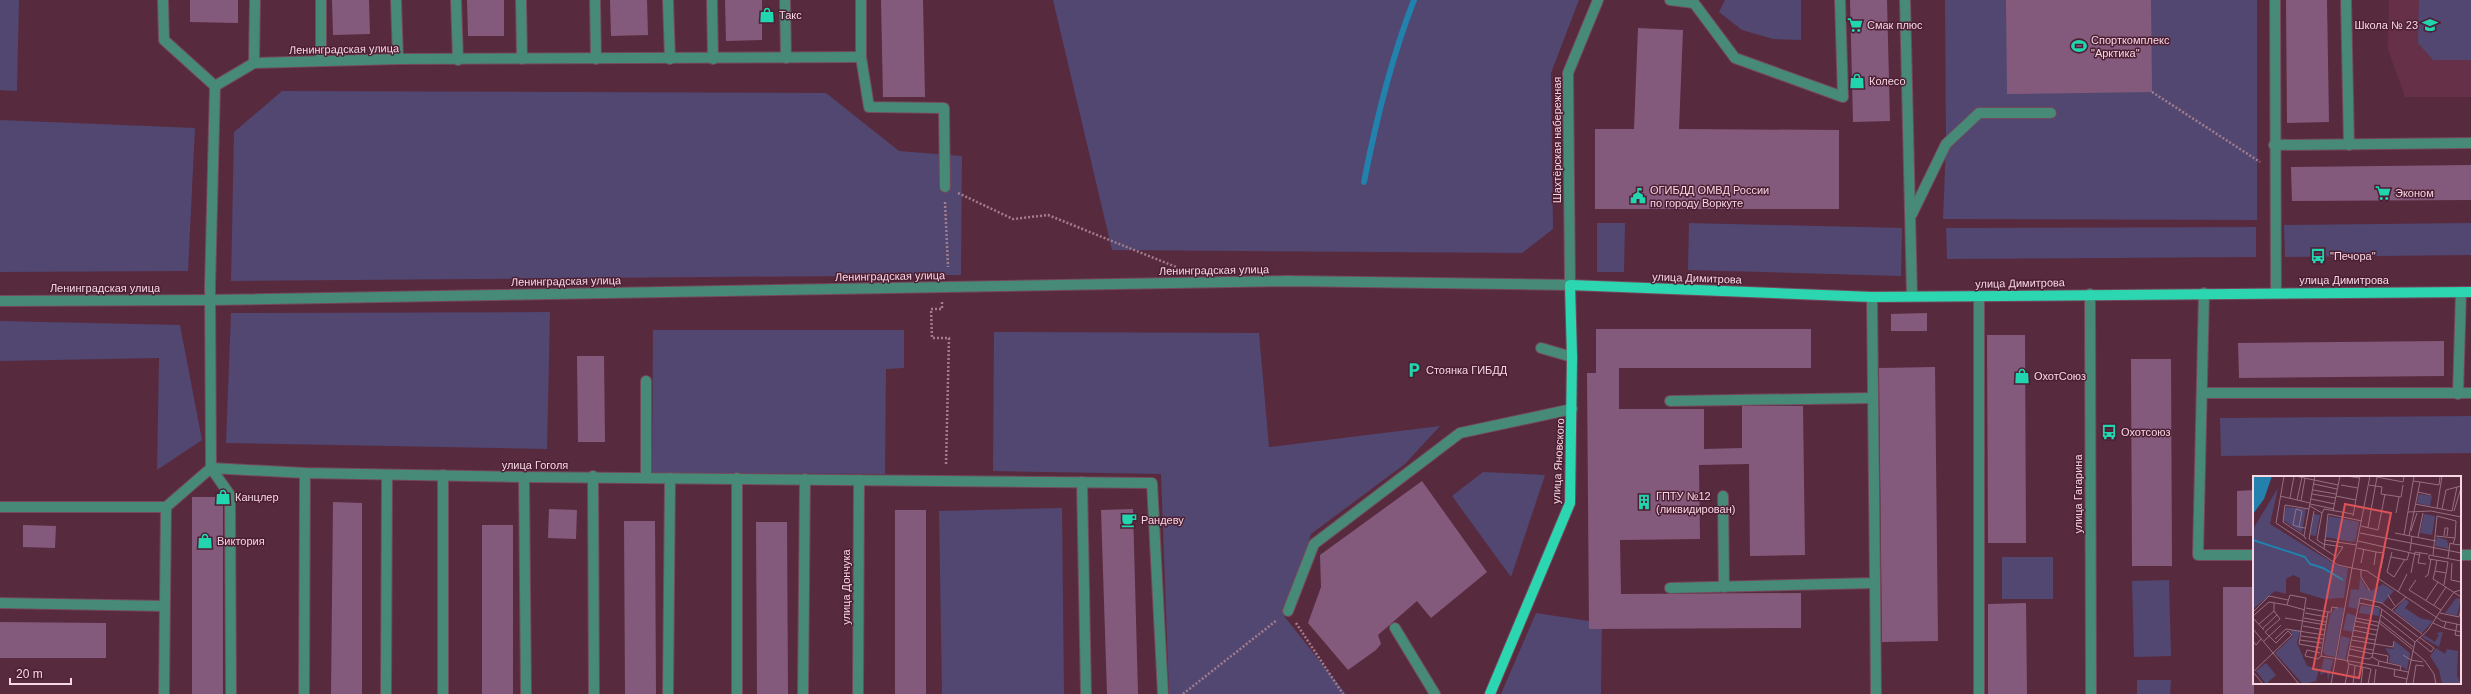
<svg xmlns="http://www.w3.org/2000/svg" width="2471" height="694" viewBox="0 0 2471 694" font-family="Helvetica,sans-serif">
<rect width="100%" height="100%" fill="#582a3e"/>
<!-- built -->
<polygon fill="#663048" points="2389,0 2471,0 2471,97 2405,97 2388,49"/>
<!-- green -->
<g fill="#514771">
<polygon points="0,0 19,0 17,91 0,90"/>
<polygon points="1053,0 1579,0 1551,73 1553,229 1522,253 1112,250"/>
<polygon points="1725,0 1801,0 1801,40 1773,39 1742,30 1719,12"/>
<polygon points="1945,0 2257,0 2257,220 1943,219 1946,144"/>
<polygon points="2419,0 2471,0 2471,60 2433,60 2418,43"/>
<polygon points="282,91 826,93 899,151 962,156 961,275 231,281 234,132"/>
<polygon points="0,120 195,128 188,271 0,272"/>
<polygon points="1597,223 1625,223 1624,272 1597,272"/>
<polygon points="1689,223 1902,228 1901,276 1688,270"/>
<polygon points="2471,223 2471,255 2285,257 2284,225"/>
<polygon points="2256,227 2256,257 1947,259 1946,228"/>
<polygon points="550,312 547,449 226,443 231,313"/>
<polygon points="0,321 180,325 202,440 157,470 159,358 0,361"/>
<polygon points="653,330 904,330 904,368 886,369 885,474 652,473"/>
<polygon points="994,332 1259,333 1269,447 1440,426 1405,464 1311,534 1284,616 1346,694 1169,694 1161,474 993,471"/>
<polygon points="2471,416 2471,453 2221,456 2220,418"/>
<polygon points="1483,472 1545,475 1511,577 1452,496"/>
<polygon points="1062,508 1064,694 942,694 939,511"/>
<rect x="2002" y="557" width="51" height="42"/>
<polygon points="2169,580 2171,656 2134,657 2132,581"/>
<polygon points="1536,613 1602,623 1601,694 1501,694"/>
<polygon points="2137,680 2171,680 2170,694 2137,694"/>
</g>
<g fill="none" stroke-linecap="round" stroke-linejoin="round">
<!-- stream -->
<path stroke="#2281ad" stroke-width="6" d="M1364,182C1376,120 1391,59 1414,0"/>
</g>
<!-- building -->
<g fill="#845a7c">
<polygon points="190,0 238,0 238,23 190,22"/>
<polygon points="332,0 369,0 370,34 333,35"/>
<polygon points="467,0 504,0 504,36 468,36"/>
<polygon points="610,0 647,0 648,35 611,36"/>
<polygon points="725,0 762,0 762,40 726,41"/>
<polygon points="881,0 923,0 925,97 883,97"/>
<polygon points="1850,0 1887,0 1890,121 1853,122"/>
<polygon points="2006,0 2151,0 2152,92 2007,94"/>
<polygon points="2286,0 2327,0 2329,122 2287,123"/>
<polygon points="1638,28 1683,30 1679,129 1839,130 1839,209 1595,209 1595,129 1634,129"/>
<polygon points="2471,165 2471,200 2292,201 2291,167"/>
<polygon points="1927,313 1927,331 1891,331 1891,314"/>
<polygon points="1596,329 1811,329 1811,368 1619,368 1619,409 1704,409 1704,449 1742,448 1742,406 1803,406 1805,555 1750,556 1749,464 1699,465 1700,539 1620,540 1621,594 1801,593 1801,628 1589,629 1587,373 1596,373"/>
<polygon points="1987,335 2025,335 2026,543 1988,543"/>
<polygon points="2444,341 2444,376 2239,378 2238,343"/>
<polygon points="577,356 604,356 605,442 578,442"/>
<polygon points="2131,359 2171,359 2172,566 2132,566"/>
<polygon points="1935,367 1938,641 1882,642 1879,368"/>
<polygon points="1422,481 1487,572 1431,618 1417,601 1378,635 1381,644 1376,650 1348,670 1308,623 1321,587 1320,555"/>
<polygon points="2254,490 2254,536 2237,536 2237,491"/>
<rect x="192" y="497" width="31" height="197"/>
<polygon points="333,502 362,503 362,694 331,694"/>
<polygon points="549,509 577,510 576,539 548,538"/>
<polygon points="1133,509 1138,694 1107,694 1101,510"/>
<rect x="895" y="510" width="31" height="184"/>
<polygon points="624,521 655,521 656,694 625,694"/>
<polygon points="756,522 787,522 788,694 757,694"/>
<polygon points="23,525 56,526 55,548 23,547"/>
<rect x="482" y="525" width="31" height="169"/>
<rect x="2223" y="587" width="31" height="107"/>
<polygon points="2026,603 2027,694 1988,694 1988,604"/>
<polygon points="0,622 106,623 106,658 0,658"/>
</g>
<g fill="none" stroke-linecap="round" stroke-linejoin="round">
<defs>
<g id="minor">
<polyline points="163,0 164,40 215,86"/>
<polyline points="321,0 321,61"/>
<polyline points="396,0 398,59"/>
<polyline points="456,0 458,60"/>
<polyline points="521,0 522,59"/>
<polyline points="595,0 596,59"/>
<polyline points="668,0 670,59"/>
<polyline points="712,0 713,59"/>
<polyline points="785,0 786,58"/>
<polyline points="861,0 861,57 869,107 944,108 945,187"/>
<polyline points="1670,0 1694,3 1735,58 1843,97 1840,0"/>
<polyline points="1905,0 1912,296"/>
<polyline points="2275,0 2276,293"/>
<polyline points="2346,0 2349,145"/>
<polyline points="254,63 255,0"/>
<polyline points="2274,145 2471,143"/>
<polyline points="1912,214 1946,144 1979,113 2051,113"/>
<polyline points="2204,293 2198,555 2254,555"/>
<polyline points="2090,294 2091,694"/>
<polyline points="1979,296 1979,694"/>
<polyline points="0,301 210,300 1289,281 1570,285 1568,73 1598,0"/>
<polyline points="1541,348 1572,357"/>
<polyline points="2202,393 2471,393"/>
<polyline points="2458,394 2461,292"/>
<polyline points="1670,401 1873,398"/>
<polyline points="211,468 305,473 524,477 1152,483 1163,694"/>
<polyline points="443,475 443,694"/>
<polyline points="593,476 594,694"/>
<polyline points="524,477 526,694"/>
<polyline points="646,477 646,381"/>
<polyline points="1082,482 1086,694"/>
<polyline points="1723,496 1724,587"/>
<polyline points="0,507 166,507"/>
<polyline points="2460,555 2471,555"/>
<polyline points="1875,583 1876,694"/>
<polyline points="1670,588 1875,583 1872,297"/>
<polyline points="0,603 164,606"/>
<polyline points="1288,611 1314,544 1460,433 1572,409"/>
<polyline points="1395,628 1435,694"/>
<polyline points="164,694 166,507 211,468"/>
<polyline points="231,694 230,495 211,468 210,287 215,86 254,63 398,59 861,57"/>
<polyline points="304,694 305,473"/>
<polyline points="386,694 387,475"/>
<polyline points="668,694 670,478"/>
<polyline points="737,694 737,478"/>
<polyline points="803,694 805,479"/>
<polyline points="858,694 859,480"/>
</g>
<polyline id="major" points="1490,694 1570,503 1572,357 1570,285 1872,297 2471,292"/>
</defs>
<!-- minor casing -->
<use href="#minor" stroke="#74495c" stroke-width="12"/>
<!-- major casing -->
<use href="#major" stroke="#74495c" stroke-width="12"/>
<!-- path -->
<g stroke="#a47d8c" stroke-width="2.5" stroke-dasharray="2 2" stroke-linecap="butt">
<polyline points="2152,92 2260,162"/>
<polyline points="958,193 1013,219 1048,215 1176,267"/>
<polyline points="945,202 948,267"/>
<polyline points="942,302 942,309 931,309 932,338 949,338 946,465"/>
<polyline points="1296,623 1343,694"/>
<polyline points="1183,694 1277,620"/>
</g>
<!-- minor -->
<use href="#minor" stroke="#468a77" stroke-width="10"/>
<!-- major -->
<use href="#major" stroke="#2bd6b1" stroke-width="10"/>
</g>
<!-- icons -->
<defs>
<symbol id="shop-bare" viewBox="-9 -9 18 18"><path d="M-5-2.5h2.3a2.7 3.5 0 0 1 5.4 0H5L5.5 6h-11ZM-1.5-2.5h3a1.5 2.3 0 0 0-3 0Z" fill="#21d5af" stroke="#4d1f34" stroke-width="2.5" paint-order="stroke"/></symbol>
<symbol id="supermarket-bare" viewBox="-9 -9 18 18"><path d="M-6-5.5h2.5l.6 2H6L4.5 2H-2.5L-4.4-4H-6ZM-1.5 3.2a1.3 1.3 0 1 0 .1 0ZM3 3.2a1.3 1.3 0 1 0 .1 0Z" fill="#21d5af" stroke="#4d1f34" stroke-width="2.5" paint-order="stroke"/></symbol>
<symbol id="school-bare" viewBox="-9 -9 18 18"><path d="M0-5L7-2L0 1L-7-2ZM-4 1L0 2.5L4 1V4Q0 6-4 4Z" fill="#21d5af" stroke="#4d1f34" stroke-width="2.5" paint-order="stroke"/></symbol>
<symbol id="stadium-bare" viewBox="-9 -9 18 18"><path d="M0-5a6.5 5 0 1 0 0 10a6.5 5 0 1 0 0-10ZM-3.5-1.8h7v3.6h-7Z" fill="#21d5af" stroke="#4d1f34" stroke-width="2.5" paint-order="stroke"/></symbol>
<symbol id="civic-bare" viewBox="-9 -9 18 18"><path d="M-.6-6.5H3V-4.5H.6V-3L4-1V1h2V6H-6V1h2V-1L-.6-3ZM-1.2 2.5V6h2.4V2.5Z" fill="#21d5af" stroke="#4d1f34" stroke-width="2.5" paint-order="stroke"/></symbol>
<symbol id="bus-bare" viewBox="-9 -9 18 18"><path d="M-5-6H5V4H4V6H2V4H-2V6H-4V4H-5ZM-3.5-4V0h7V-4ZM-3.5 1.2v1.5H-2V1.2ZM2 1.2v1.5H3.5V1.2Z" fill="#21d5af" stroke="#4d1f34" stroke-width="2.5" paint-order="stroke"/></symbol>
<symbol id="parking-bare" viewBox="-9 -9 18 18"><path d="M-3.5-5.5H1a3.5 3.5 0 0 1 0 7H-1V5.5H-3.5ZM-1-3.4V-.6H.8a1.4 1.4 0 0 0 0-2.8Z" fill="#21d5af" stroke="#4d1f34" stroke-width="2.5" paint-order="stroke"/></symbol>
<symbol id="building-bare" viewBox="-9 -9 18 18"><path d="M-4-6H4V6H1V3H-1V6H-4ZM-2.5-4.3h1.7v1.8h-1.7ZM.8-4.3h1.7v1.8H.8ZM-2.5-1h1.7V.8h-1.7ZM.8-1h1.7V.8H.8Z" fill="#21d5af" stroke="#4d1f34" stroke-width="2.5" paint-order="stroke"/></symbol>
<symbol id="cafe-bare" viewBox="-9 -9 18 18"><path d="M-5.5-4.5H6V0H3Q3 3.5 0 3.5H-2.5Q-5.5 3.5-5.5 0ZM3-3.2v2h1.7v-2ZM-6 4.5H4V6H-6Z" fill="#21d5af" stroke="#4d1f34" stroke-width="2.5" paint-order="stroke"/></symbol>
</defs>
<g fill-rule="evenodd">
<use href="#shop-bare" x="756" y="4" width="22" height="22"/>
<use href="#supermarket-bare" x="1844" y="14" width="22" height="22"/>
<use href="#school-bare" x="2419" y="14" width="22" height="22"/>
<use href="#stadium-bare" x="2068" y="35" width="22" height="22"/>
<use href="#shop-bare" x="1846" y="70" width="22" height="22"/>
<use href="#supermarket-bare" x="2372" y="182" width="22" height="22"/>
<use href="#civic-bare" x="1627" y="185" width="22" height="22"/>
<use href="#bus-bare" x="2307" y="245" width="22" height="22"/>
<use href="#parking-bare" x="1403" y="359" width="22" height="22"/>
<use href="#shop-bare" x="2011" y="365" width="22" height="22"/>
<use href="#bus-bare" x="2098" y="421" width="22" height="22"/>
<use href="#shop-bare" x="212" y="486" width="22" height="22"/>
<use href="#building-bare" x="1633" y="491" width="22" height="22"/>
<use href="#cafe-bare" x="1118" y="509" width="22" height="22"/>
<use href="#shop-bare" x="194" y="530" width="22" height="22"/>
</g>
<g text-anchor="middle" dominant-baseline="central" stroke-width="3" stroke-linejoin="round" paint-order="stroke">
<!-- poi labels -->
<g font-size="11" fill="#f6d7e2" stroke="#4d1f34" text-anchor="start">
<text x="779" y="15">Такс</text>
<text x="1867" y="25">Смак плюс</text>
<text x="2418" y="25" text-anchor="end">Школа № 23</text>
<text x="2091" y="40">Спорткомплекс<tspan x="2091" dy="13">"Арктика"</tspan></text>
<text x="1869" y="81">Колесо</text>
<text x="1650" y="190">ОГИБДД ОМВД России<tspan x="1650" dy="13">по городу Воркуте</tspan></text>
<text x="2395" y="193">Эконом</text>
<text x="2330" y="256">"Печора"</text>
<text x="1426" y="370">Стоянка ГИБДД</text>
<text x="2034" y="376">ОхотСоюз</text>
<text x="2121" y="432">Охотсоюз</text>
<text x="1656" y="496">ГПТУ №12<tspan x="1656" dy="13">(ликвидирован)</tspan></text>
<text x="235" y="497">Канцлер</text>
<text x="1141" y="520">Рандеву</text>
<text x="217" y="541">Виктория</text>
</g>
<!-- street labels -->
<g font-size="11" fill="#f6d7e2" stroke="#4d1f34">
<text transform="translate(344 49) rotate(-1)">Ленинградская улица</text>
<text transform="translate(1557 140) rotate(-90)">Шахтёрская набережная</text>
<text transform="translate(1214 270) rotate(-1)">Ленинградская улица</text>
<text transform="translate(890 276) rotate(-1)">Ленинградская улица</text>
<text transform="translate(1697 278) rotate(2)">улица Димитрова</text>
<text x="2344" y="280">улица Димитрова</text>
<text transform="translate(566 281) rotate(-1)">Ленинградская улица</text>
<text transform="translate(2020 283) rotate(-1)">улица Димитрова</text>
<text x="105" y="288">Ленинградская улица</text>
<text transform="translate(1558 461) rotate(-87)">улица Яновского</text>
<text x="535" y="465">улица Гоголя</text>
<text transform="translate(2078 494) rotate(-90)">улица Гагарина</text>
<text transform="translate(846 587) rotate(-90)">улица Дончука</text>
</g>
</g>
<!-- overview -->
<g transform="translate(2253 476)">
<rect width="208" height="208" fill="#582a3e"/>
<path d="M25,12L17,48L85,90L95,92L91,122L71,123L47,116V102L40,99L33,103V118L22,115L0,133V53ZM166,18L179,20L177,30L164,27ZM33,31L53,33L49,57L30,44ZM61,38L67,39L63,60L57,59ZM171,38L182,40L179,59L167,57ZM76,40L106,46L102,67L101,63L100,66L72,61ZM184,61L194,64L196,73L182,70ZM107,102L113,112L118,115L130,108L141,115L130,127L107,122L104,133L95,131L98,113L106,114ZM203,122L208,123L204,140L192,137ZM152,123L156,126L152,132L167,142L180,145L169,157L141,135ZM108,129L127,132L126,140L106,137ZM83,131L91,132L82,181L72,179L70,175L77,139ZM94,137L103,140L100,156L90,154ZM37,154L47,155L44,167L54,190L66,193L63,205L50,208L22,177L40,160ZM190,156L186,171L169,161L171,159L182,166L186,159L183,157ZM88,160L97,162L92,184L84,182ZM142,165L157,177L154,194L147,189L136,186L137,180L132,172L140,173ZM183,172L192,178L194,173L205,175L204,199L208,208H189L186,194L177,180ZM71,182L80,184L75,205L74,196L67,199ZM13,187L23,199L13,208L3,195Z" fill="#514771"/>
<path d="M0,0H19L11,23L0,38Z" fill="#2281ad"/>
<path fill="none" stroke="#2281ad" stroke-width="2" d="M0,64L52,81L57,88L70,92L90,104"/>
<path fill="none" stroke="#976f80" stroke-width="1" d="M31,0L23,47L85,89L99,92L78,208M42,0L85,9M93,0L107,2M117,0L99,92L114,95L189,145L208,149M165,0H195M160,5L167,6L165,16L178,19M167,6L186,9L187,1M61,8L84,13M88,9L105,12M116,9L129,11L128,18L148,21L150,9M60,14L83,18M59,18L83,22M27,20L57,27M83,20L103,24M37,22L41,0M58,23L82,28M44,24L49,1M48,25L52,2M57,28L81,33M162,28L199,35L204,11M57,30L69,37M184,32L189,0M189,33L193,14L208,10M80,35L87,0M201,35L208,12M155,36L178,35L208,41M143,37L146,21M100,40L107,0M108,50L125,54L132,18M46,51L49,35L43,33L40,49L46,51L52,52M115,51L124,1L150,6L151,0M158,55L164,37M107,57L208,77M142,57L183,65M151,59L161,0M51,60L30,46L32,29L56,33M156,60L165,16M183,60L202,62L200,68L208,69M191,60L192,52H195L194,60M165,61L170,37M53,63L51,60L62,0M56,63L82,80M56,63L61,35M71,64L104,69M105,65L167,79M104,72L123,76L121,89M71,73L75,38L109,45M157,75L159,60M123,76L131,77L128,92M139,76L134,96L141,101L152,83M167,77L165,87L173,88M180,79L184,40L203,45L202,62M138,81L154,84L156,77M195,82L197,67L200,68M184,84L182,95L193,97M80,86L90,71L70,68L64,64L69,37L71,33L100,38M108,87L111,73M199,87L198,104L208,106M108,93V101L117,115M182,95L180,103L185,106M158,97L162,76L175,78M172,101L175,99L178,83M191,109L195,86L176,83V79L208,85M145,116L154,98M135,119L142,130M173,124L185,106L208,121M106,127L126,131L165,161M34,129L52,134M181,129L193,111M53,132L75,136M129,133L119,181L126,185L125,190L155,196M139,134L153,121M188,134L201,116L208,114M0,136L16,120L35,124M75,136L68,180L125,190M75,136H78L79,131L85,132M52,137L74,141M187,137L206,141L208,133M128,139L162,166M0,140L16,126L34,129L37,119L53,122L46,168L68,172M0,142L11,154M32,142L73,149M51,142L73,146M103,142L125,146L159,173M126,144L160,171M102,145L125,150M180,147L191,152L193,146M6,148L21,135V127M204,148L202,159L208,160M50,150L72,154M101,150L124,154M191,152L208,156M0,153L46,208M9,153L24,139M100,154L123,159M48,160L70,163M99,160L122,164M22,163L33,153L71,159M47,164L69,167M99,164L122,168M163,164L178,176L181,172L166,161M0,165L3,169L8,163M10,166L28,149M122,168L140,171L141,165M97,170L120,174M97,173L120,178M159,174L172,185L181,198L183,208M67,177L54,174L52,180L65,183L68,180M120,177L135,180L134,187M95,179L116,183L119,181M150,179L158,184L170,186M94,185L107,122L129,127L169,158M94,185L96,188L118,193L115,208M126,185L148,190L147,194M142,193L141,200L154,203M0,196L39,159L35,155L23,167L12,156L27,143L21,135M0,196L10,208M92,208L96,188M100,208L102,190M108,208L110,191M121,208L123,193M153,208L162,166L175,154L188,134L156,114L163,104M160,208L163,189L171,190"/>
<path fill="#de5456" fill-opacity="0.15" stroke="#de5456" stroke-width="2" d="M92,28L138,37L106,202L60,193Z"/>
<rect width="208" height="208" fill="none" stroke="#f6d7e2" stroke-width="2"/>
</g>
<!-- scale -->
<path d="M10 678v6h61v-6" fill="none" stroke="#f6d7e2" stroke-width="2"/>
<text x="16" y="678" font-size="12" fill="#f6d7e2" stroke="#4d1f34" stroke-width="3" paint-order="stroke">20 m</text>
</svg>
